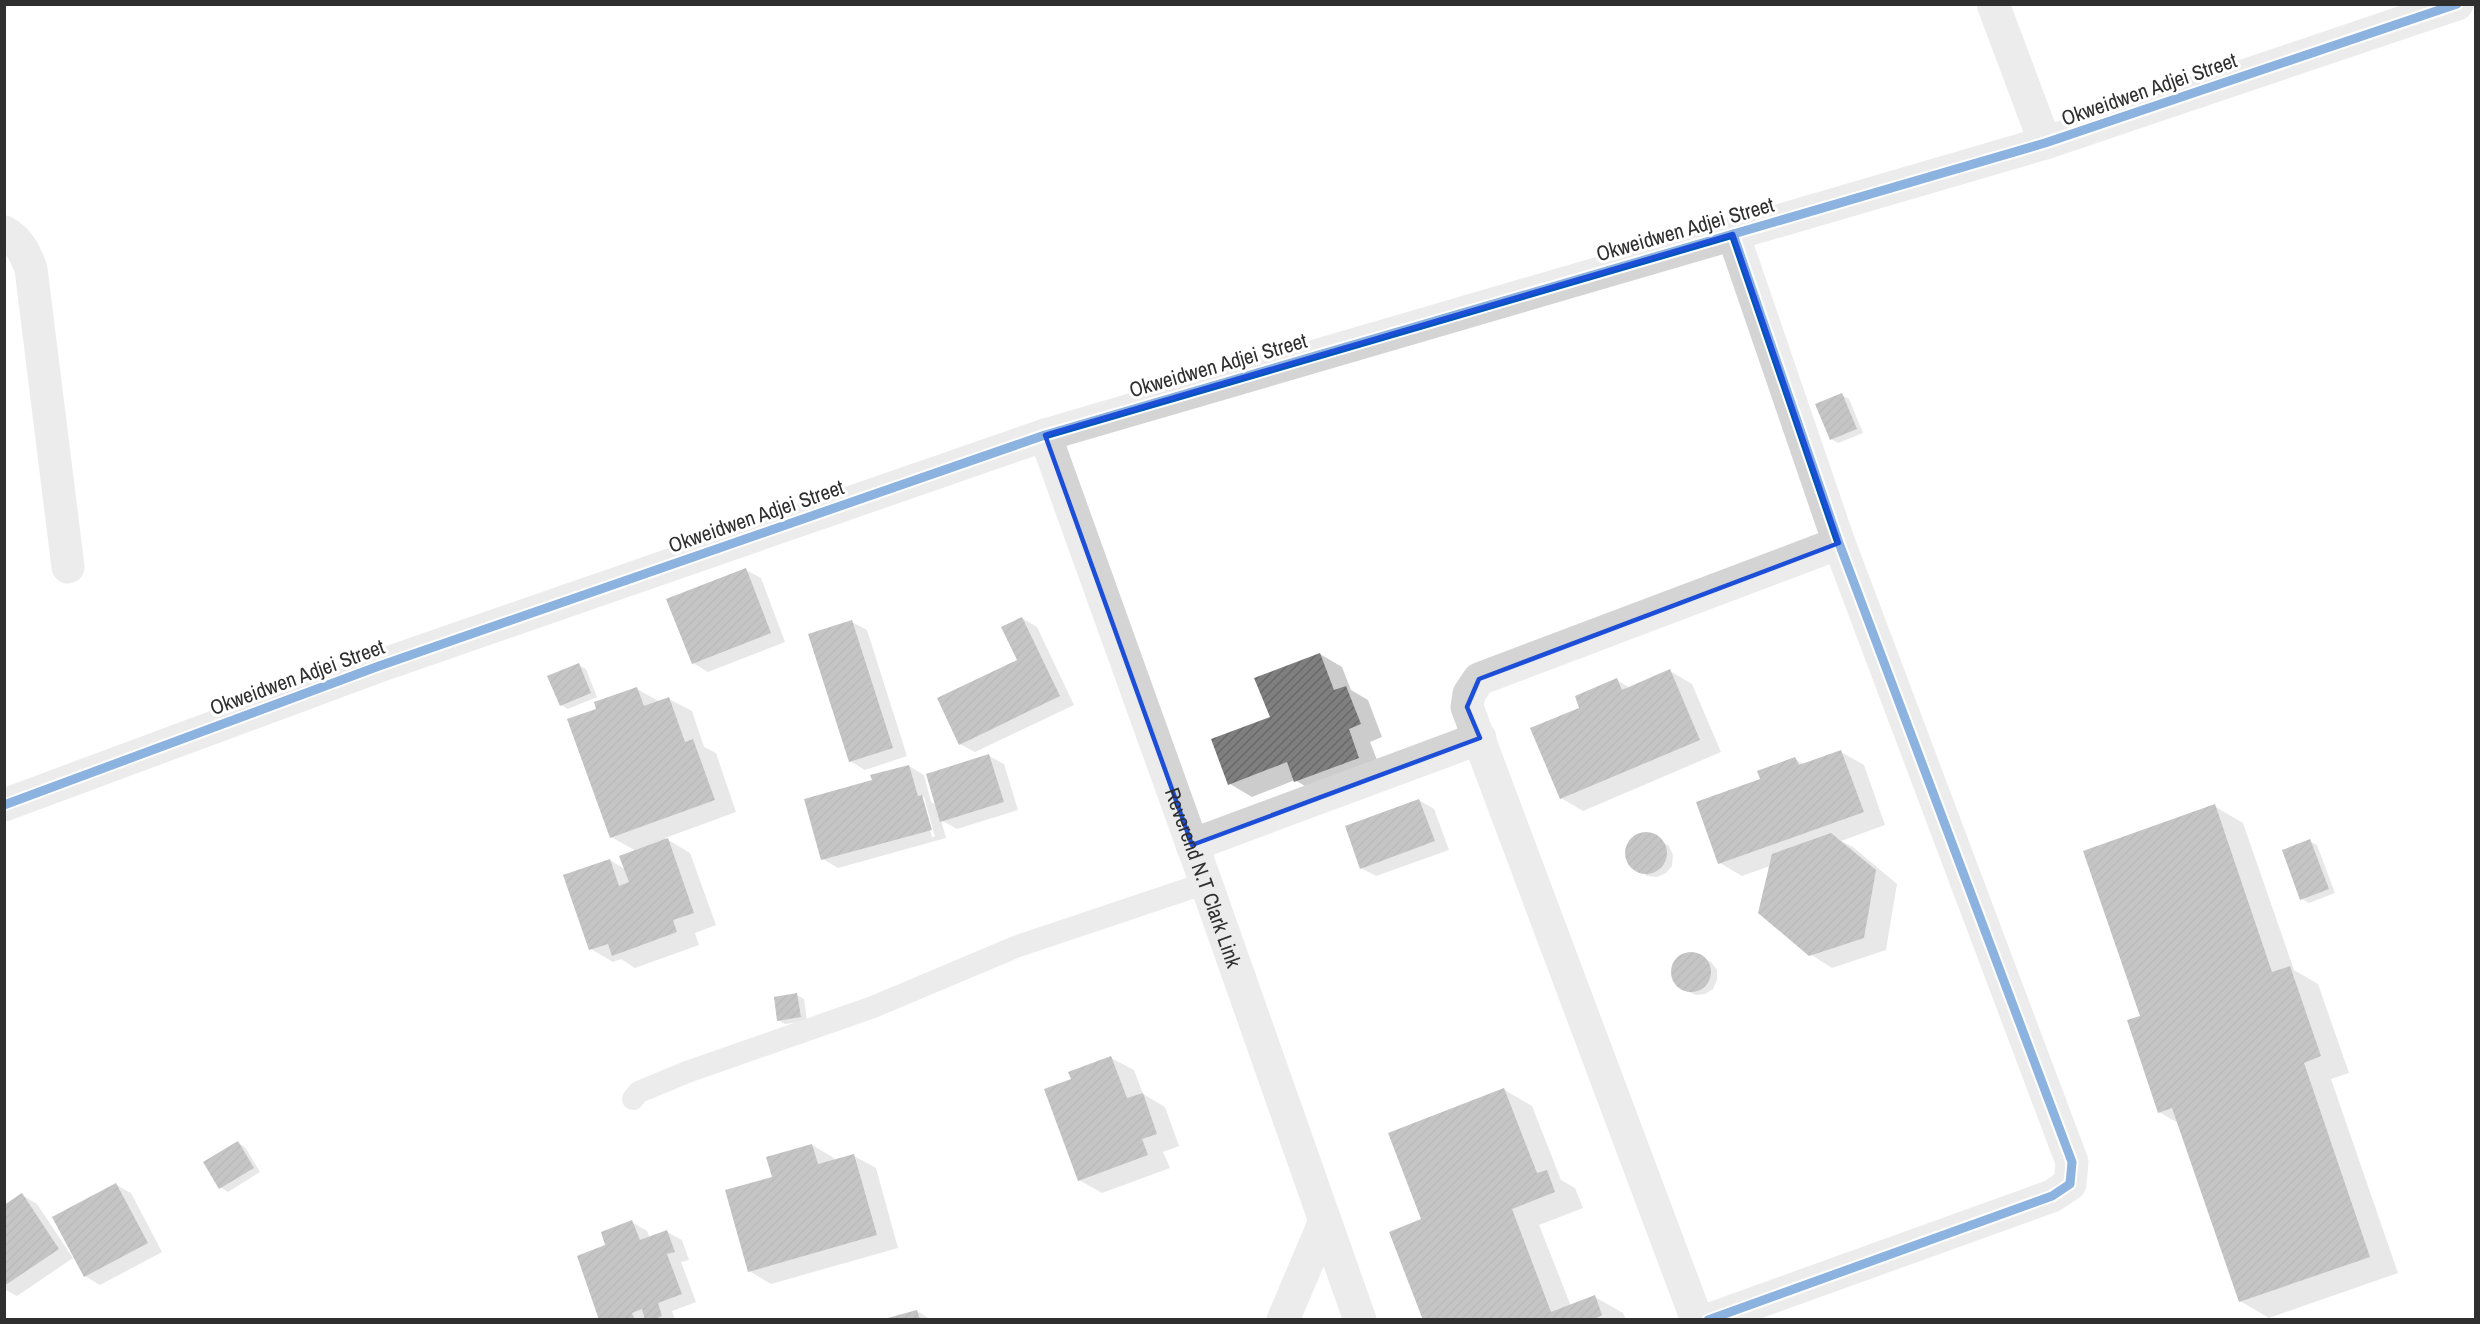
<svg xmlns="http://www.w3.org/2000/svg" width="2480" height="1324" viewBox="0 0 2480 1324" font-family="'Archivo Narrow',sans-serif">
<defs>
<pattern id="building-hatch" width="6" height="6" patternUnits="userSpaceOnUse" patternTransform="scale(1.5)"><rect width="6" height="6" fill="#7f7f7f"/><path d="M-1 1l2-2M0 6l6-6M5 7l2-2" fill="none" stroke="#686868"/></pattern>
</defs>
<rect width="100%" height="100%" fill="#fff"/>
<!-- shadow -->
<g fill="#0003" fill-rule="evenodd">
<polygon points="1842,395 1849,399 1863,433 1838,443 1831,439"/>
<polygon points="746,570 761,578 785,642 708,672 693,663"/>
<polygon points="1022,618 1037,627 1074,705 975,752 960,744 1019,661"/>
<polygon points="852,622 867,630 907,756 865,770 850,761"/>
<polygon points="1320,654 1342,667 1351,690 1368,700 1382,737 1370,742 1381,770 1318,794 1295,780 1252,797 1230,784 1272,718"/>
<polygon points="579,665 586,669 597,697 568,709 561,705"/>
<polygon points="1670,671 1692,684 1721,752 1583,811 1561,798 1617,680 1630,688"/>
<polygon points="637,689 660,702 669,699 692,711 704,747 716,753 736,812 665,838 690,853 716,925 695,933 699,945 635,968 621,959 613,962 591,949 610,860 626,870 636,851 611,837 598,710"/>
<polygon points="1841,752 1864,765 1885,825 1841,841 1853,847 1897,884 1886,950 1832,968 1810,954 1770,866 1742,876 1720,863 1762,780 1795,759 1805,765"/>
<path d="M989,756L1004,764L1018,810L957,829L941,820L946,838L838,868L823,859L873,781L909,766L924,775L931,802L937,805ZM921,797H924L935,837H932Z"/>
<polygon points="1419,800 1434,809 1449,850 1376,876 1361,868"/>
<polygon points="2214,806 2243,823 2294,970 2318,984 2349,1073 2331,1079 2398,1273 2269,1318 2240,1301 2178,1123 2159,1112"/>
<polygon points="1644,833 1653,835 1669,846 1673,855 1672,866 1666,873 1657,877 1647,876 1631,865 1627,856 1628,846 1634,837"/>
<polygon points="2309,841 2317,845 2335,893 2309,903 2302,899"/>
<polygon points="1693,953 1711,962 1717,970 1717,980 1713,989 1705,994 1696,995 1687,991 1679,987 1673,978 1672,969 1676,960 1684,954"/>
<polygon points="797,995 804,999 807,1021 785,1024 778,1020"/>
<polygon points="1111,1058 1134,1070 1143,1094 1165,1107 1179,1146 1163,1152 1170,1168 1102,1193 1079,1180 1073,1080"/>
<polygon points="1503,1089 1532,1106 1561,1180 1575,1188 1583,1208 1539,1225 1571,1306 1595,1297 1623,1313 1626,1320 1424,1320 1423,1220"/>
<polygon points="238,1143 245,1147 260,1172 228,1192 220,1187"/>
<polygon points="812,1145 834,1158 835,1161 854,1156 876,1168 898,1248 771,1284 749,1271 774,1178"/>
<polygon points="116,1185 131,1193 162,1252 100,1285 85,1276"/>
<polygon points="22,1195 37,1204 73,1258 17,1296 4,1289 4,1207"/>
<polygon points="632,1222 647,1231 650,1238 667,1232 682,1240 689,1260 681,1262 696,1302 672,1311 675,1320 601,1320 607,1246"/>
<polygon points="917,1311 931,1320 887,1320"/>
</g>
<!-- building -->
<g fill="url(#building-hatch)">
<polygon points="1842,393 1857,429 1830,440 1815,404"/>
<polygon points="746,568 771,633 692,664 666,599"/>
<polygon points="1022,617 1060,696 959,745 937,698 1017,660 1001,627"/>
<polygon points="852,620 893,748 849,762 808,634"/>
<polygon points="1320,653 1334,690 1346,686 1361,724 1349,729 1359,758 1294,782 1287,762 1228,785 1211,739 1270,717 1254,678"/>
<polygon points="579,663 591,693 560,706 547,676"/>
<polygon points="1670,669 1700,740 1560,799 1530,728 1579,708 1575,696 1617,678 1622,690"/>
<polygon points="637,687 644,706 669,697 685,742 693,739 715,800 610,838 567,719 596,709 594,702"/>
<polygon points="1841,750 1864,812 1718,864 1696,802 1760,779 1757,771 1795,757 1799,765"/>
<polygon points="989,754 1004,802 940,822 926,774"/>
<polygon points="909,765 918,796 922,795 932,830 821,860 804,799 872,780 870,775"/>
<polygon points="1419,799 1435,841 1360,869 1345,826"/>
<polygon points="2215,804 2272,972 2290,966 2321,1056 2304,1063 2370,1257 2239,1302 2172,1108 2158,1113 2127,1020 2140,1016 2083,851"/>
<circle cx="1646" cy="853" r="21"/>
<polygon points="1831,833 1876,870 1864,938 1809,956 1758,913 1772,854"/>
<polygon points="668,838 694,913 673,920 677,932 612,956 608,944 589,950 563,875 610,859 619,886 629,882 619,856"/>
<polygon points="2310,839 2329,889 2300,900 2282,850"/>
<circle cx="1691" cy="972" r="20"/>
<polygon points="797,993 801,1017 777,1021 774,997"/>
<polygon points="1111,1056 1127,1098 1143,1093 1157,1134 1142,1139 1148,1155 1078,1181 1044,1089 1071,1079 1068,1072"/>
<polygon points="1504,1088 1537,1173 1547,1170 1555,1192 1512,1209 1551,1312 1595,1295 1602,1315 1593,1320 1423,1320 1389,1232 1421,1219 1388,1133"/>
<polygon points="238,1141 254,1168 219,1189 203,1162"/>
<polygon points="812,1144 818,1164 854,1154 877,1235 748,1272 725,1190 772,1177 766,1157"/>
<polygon points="116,1183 148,1243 84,1277 52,1217"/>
<polygon points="22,1193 59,1249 4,1286 4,1205"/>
<polygon points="632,1220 640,1240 667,1230 675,1252 667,1254 682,1294 658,1303 662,1316 653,1320 645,1320 642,1309 632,1313 635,1320 599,1320 577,1256 605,1245 601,1232"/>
<polygon points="917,1310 920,1320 884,1320 884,1319"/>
</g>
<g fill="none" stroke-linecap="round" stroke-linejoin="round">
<!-- service -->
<polyline stroke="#d4d4d4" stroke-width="22" points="633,1099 639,1092 687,1072 873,1007 1018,946 1206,883"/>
<!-- minor -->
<g stroke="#d4d4d4" stroke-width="33">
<polyline points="1993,4 2045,143"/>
<path d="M4,232C20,241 25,253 31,269L68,567"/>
<path id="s1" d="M1045,435L1206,883L1360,1320"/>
<polyline points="4,805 379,666 1045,435 2045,143 2457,4"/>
<polyline points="1192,845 1480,738"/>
<polyline points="1283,1320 1325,1221"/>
<polyline points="1697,1320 1467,707 1469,694 1479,679 1839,543"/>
<polyline points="1708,1320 2052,1196 2070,1184 2072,1162 1839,543 1733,234"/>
</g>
<defs>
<g id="cycleway">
<polyline points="4,805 379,666 1045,435 2045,143 2457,4"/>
<polyline points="1708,1320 2052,1196 2070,1184 2072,1162 1839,543 1733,234"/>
</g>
</defs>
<!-- cycleway casing -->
<use href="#cycleway" stroke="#fff" stroke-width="13"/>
<!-- cycleway -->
<use href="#cycleway" stroke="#0057b8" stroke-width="9"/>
</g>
<!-- marked area -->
<path d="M0 0H2480V1324H0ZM1733,234L1839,543L1479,679L1467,707L1480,738L1192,845L1045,435Z" fill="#fff" fill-opacity=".55" fill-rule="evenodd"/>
<path fill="none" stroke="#1d4ed8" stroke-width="4.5" stroke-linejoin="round" d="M1733,234L1839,543L1479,679L1467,707L1480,738L1192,845L1045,435Z"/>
<g text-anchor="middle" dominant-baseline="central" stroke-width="6" stroke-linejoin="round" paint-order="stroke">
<!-- street labels -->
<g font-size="21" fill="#2f2f2f" stroke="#fff">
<text transform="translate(2149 89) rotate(-19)">Okweidwen Adjei Street</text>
<text transform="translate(1685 229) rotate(-16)">Okweidwen Adjei Street</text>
<text transform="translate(1218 365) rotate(-16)">Okweidwen Adjei Street</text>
<text transform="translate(756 516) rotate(-19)">Okweidwen Adjei Street</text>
<text transform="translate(297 677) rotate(-20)">Okweidwen Adjei Street</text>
<text stroke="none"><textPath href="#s1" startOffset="470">Reverend N.T Clark Link</textPath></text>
</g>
</g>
<!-- border -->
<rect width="2480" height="1324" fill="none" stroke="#2f2f2f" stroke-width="12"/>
</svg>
